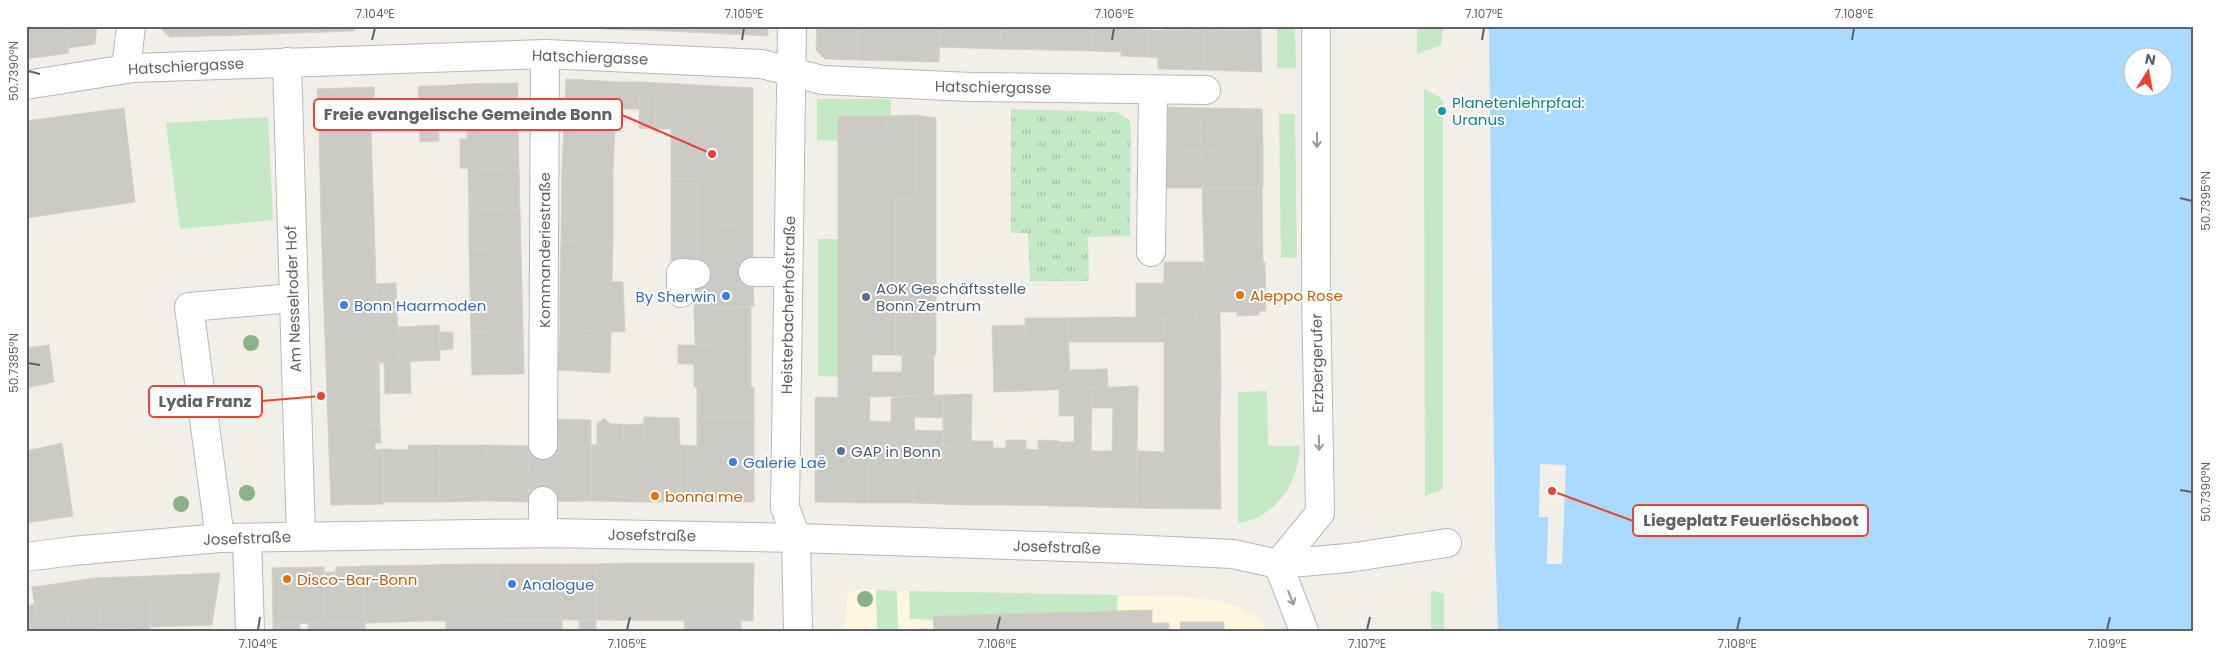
<svg xmlns="http://www.w3.org/2000/svg" width="2220" height="657" viewBox="0 0 2220 657" font-family="Poppins,sans-serif">
<defs>
<pattern id="park-tufts" width="24" height="20" patternUnits="userSpaceOnUse" patternTransform="scale(1.25)"><rect width="24" height="20" fill="#c5e8c5"/><path d="M3 7l-1-3M5 7V3M7 7l1-3M15 17l-1-3M17 17v-4M19 17l1-3" fill="none" stroke="#a3c0a4"/></pattern>
</defs>
<rect width="100%" height="100%" fill="#f1efe8"/>
<!-- commercial -->
<polygon fill="#fef7e0" points="856,590 1183,597 1215,600 1239,607 1258,618 1269,631 845,631 846,599 851,592"/>
<!-- green -->
<g fill="#c5e8c5">
<polygon points="1277,26 1295,26 1296,68 1277,68"/>
<polygon points="1417,26 1443,26 1441,45 1417,54"/>
<polygon points="1424,89 1441,98 1443,103 1443,489 1425,496"/>
<polygon points="817,99 891,99 891,116 838,116 838,141 817,140"/>
<polygon points="1279,114 1295,114 1297,258 1281,257"/>
<polygon points="268,117 273,220 180,229 166,123"/>
<polygon points="818,239 838,239 838,377 818,376"/>
<path d="M1267,391L1268,446H1300C1299,482 1276,518 1238,523V392Z"/>
<polygon points="876,590 897,591 898,630 877,631"/>
<polygon points="1431,590 1444,594 1444,631 1431,631"/>
<polygon points="909,591 1118,595 1117,611 934,616 933,620 910,619"/>
</g>
<!-- park -->
<polygon fill="url(#park-tufts)" points="1011,109 1117,112 1129,120 1131,129 1130,236 1088,237 1089,281 1030,281 1028,233 1011,233"/>
<!-- water -->
<path fill="#aadaff" fill-rule="evenodd" d="M1489,26H2194V631H1498L1495,543ZM2132,58H2162V88H2132Z"/>
<!-- pier -->
<polygon fill="#f1efe8" points="1540,464 1566,465 1562,564 1547,564 1548,517 1539,517"/>
<!-- building -->
<g fill="#cccac5" stroke="#d6d1c6">
<polygon points="26,26 65,26 69,53 26,59"/>
<polygon points="65,26 97,26 95,44 69,48"/>
<polygon points="163,26 246,26 246,35 170,37 162,30"/>
<polygon points="246,26 354,26 354,31 246,35"/>
<polygon points="602,26 666,26 666,31 602,29"/>
<polygon points="666,26 768,26 768,36 666,31"/>
<polygon points="817,26 858,26 858,60 825,59 816,50"/>
<polygon points="858,26 940,26 939,62 858,60"/>
<polygon points="940,26 1001,26 1000,49 939,47"/>
<polygon points="1001,26 1092,26 1091,51 1000,49"/>
<polygon points="1092,26 1122,26 1121,52 1091,51"/>
<polygon points="1166,26 1204,26 1204,31 1166,30"/>
<polygon points="1204,26 1261,26 1261,30 1204,31"/>
<polygon points="1122,29 1148,30 1147,57 1121,56"/>
<polygon points="1148,30 1204,31 1205,70 1158,69 1158,58 1147,57"/>
<polygon points="1261,30 1262,72 1205,70 1204,31"/>
<polygon points="566,79 618,82 615,127 564,124"/>
<polygon points="618,82 640,82 640,109 616,109"/>
<polygon points="640,82 660,83 656,88 655,129 639,128"/>
<polygon points="518,83 518,122 467,121 466,84"/>
<polygon points="660,83 753,88 753,178 671,179 671,129 655,129 656,88"/>
<polygon points="466,84 467,121 438,119 437,86"/>
<polygon points="418,86 437,86 439,141 420,142"/>
<polygon points="374,87 375,131 319,132 317,89"/>
<polygon points="1168,107 1200,108 1201,151 1167,152"/>
<polygon points="124,108 135,202 26,218 26,121"/>
<polygon points="1200,108 1262,109 1263,150 1201,151"/>
<polygon points="915,115 936,118 936,355 895,355 895,199 915,199"/>
<polygon points="915,115 915,158 886,158 887,116"/>
<polygon points="838,116 887,116 886,158 915,158 915,199 895,199 895,355 872,355 872,397 838,398"/>
<polygon points="467,121 518,122 519,170 460,168 460,139 467,139"/>
<polygon points="564,124 615,127 613,172 562,170"/>
<polygon points="371,131 374,219 321,220 319,132"/>
<polygon points="1263,150 1263,188 1202,188 1201,151"/>
<polygon points="1201,151 1202,188 1166,188 1167,152"/>
<polygon points="468,168 519,170 520,210 469,208"/>
<polygon points="562,170 613,172 613,242 561,241"/>
<polygon points="753,178 753,224 697,226 697,179"/>
<polygon points="671,179 697,179 697,226 671,228"/>
<polygon points="1202,188 1262,188 1263,262 1204,262"/>
<polygon points="469,208 520,210 521,250 469,249"/>
<polygon points="374,219 376,284 323,285 321,220"/>
<polygon points="753,224 753,265 697,267 697,226"/>
<polygon points="697,226 697,267 671,269 671,228"/>
<polygon points="561,241 613,242 612,282 560,280"/>
<polygon points="469,249 521,250 522,290 470,291"/>
<polygon points="1164,262 1204,262 1203,278 1164,277"/>
<polygon points="1204,262 1265,262 1266,311 1259,311 1259,315 1237,316 1237,312 1196,312 1196,318 1136,318 1136,283 1163,283 1164,277 1203,278"/>
<polygon points="753,265 753,282 696,285 697,267"/>
<polygon points="560,280 623,282 625,332 560,330"/>
<polygon points="753,282 754,306 694,309 696,285"/>
<polygon points="396,283 399,362 379,363 376,284"/>
<polygon points="376,284 379,363 326,365 323,285"/>
<polygon points="522,290 523,331 471,332 470,291"/>
<polygon points="751,307 751,346 695,345 694,309"/>
<polygon points="1196,312 1220,312 1221,384 1164,384 1164,318 1196,318"/>
<polygon points="1097,317 1120,317 1120,342 1068,342 1068,318"/>
<polygon points="1120,317 1164,318 1164,342 1120,342"/>
<polygon points="1025,318 1068,318 1070,389 1027,391"/>
<polygon points="439,325 440,360 399,362 398,327"/>
<polygon points="1025,325 1027,391 994,392 992,326"/>
<polygon points="560,330 611,332 610,373 558,370"/>
<polygon points="523,331 524,374 472,375 471,332"/>
<polygon points="439,332 453,332 453,349 440,350"/>
<polygon points="49,345 54,382 26,388 26,348"/>
<polygon points="678,345 751,346 751,387 694,387 694,364 678,364"/>
<polygon points="902,355 934,355 934,395 872,397 872,372 902,372"/>
<polygon points="410,361 411,393 385,394 384,363"/>
<polygon points="379,363 380,425 328,426 326,365"/>
<polygon points="1107,369 1108,387 1070,389 1069,370"/>
<polygon points="1164,384 1221,384 1220,424 1164,424"/>
<polygon points="1138,386 1137,451 1112,451 1113,408 1092,408 1092,388"/>
<rect x="697" y="387" width="57" height="31"/>
<polygon points="1092,388 1091,451 1059,449 1059,442 1074,442 1074,416 1059,416 1059,389"/>
<polygon points="972,394 971,448 943,447 943,395"/>
<polygon points="934,395 943,395 943,418 914,417 915,396"/>
<polygon points="915,396 914,447 869,446 869,421 891,422 891,398"/>
<polygon points="818,397 870,398 868,503 815,502 815,398"/>
<polygon points="644,417 679,418 680,445 643,445"/>
<polygon points="604,418 610,424 623,424 623,445 597,445 597,424"/>
<polygon points="697,418 754,418 754,502 680,502 680,445 697,446"/>
<polygon points="556,419 591,420 591,445 554,445"/>
<polygon points="643,424 643,445 623,445 623,425"/>
<polygon points="1164,424 1220,424 1221,509 1136,508 1137,451 1164,452"/>
<polygon points="380,425 381,443 375,443 375,450 383,449 383,504 331,505 328,426"/>
<polygon points="914,430 943,431 942,504 913,503"/>
<polygon points="1006,440 1026,440 1026,449 1038,450 1038,440 1059,441 1058,506 1005,505"/>
<polygon points="971,441 993,441 993,448 1006,448 1005,505 970,505"/>
<polygon points="62,443 73,516 26,523 26,451"/>
<polygon points="408,445 440,445 439,502 383,502 383,449 408,450"/>
<polygon points="440,445 487,445 486,501 439,502"/>
<polygon points="487,445 529,446 529,502 486,501"/>
<polygon points="533,445 591,445 591,501 529,502 529,446"/>
<polygon points="591,445 643,445 641,502 591,501"/>
<polygon points="643,445 680,445 680,502 641,502"/>
<polygon points="869,446 914,447 913,503 868,503"/>
<polygon points="943,447 971,448 970,505 942,504"/>
<polygon points="1059,449 1091,451 1090,507 1058,506"/>
<polygon points="1091,451 1137,451 1136,508 1090,507"/>
<polygon points="627,563 754,563 753,621 596,620 597,564"/>
<polygon points="469,564 470,621 427,621 426,565"/>
<polygon points="469,564 497,564 498,630 470,630"/>
<polygon points="497,564 563,564 562,620 498,620"/>
<polygon points="563,564 597,564 596,620 562,620"/>
<polygon points="426,565 427,621 365,623 363,566"/>
<polygon points="363,566 365,623 325,623 325,572 336,572 336,567"/>
<polygon points="324,567 325,623 273,624 272,568"/>
<polygon points="220,573 212,625 151,627 149,576"/>
<polygon points="149,576 150,631 130,631 130,628 102,629 95,578"/>
<polygon points="95,578 102,629 69,631 62,583"/>
<polygon points="62,583 69,631 38,631 32,587"/>
<polygon points="35,604 38,631 26,631 26,606"/>
<polygon points="1152,610 1152,623 1169,623 1169,631 934,631 933,616"/>
<rect x="498" y="620" width="64" height="11"/>
<rect x="579" y="620" width="17" height="11"/>
<polygon points="684,620 741,620 741,631 685,631"/>
<rect x="446" y="621" width="24" height="10"/>
<polygon points="1180,622 1224,622 1224,631 1181,631"/>
<rect x="325" y="623" width="40" height="8"/>
<polygon points="325,623 325,631 308,631 308,624"/>
<rect x="273" y="624" width="27" height="7"/>
<polygon points="927,629 927,631 885,630 898,630"/>
</g>
<g fill="none" stroke-linecap="round" stroke-linejoin="round">
<!-- minor-tunnel -->
<g stroke="#ccccc8" stroke-width="28" stroke-dasharray="28 14" stroke-linecap="butt">
<polyline points="696,274 753,272"/>
<polyline points="543,501 543,445"/>
</g>
<defs>
<g id="minor">
<polyline points="792,26 785,507 796,538 798,631"/>
<polyline points="287,62 301,537"/>
<polyline points="126,69 131,26"/>
<polyline points="26,85 133,68 545,54 762,64 822,80 970,87 1206,90"/>
<polyline points="1151,252 1153,90"/>
<polyline points="753,272 788,272"/>
<polyline points="681,293 681,273 696,274"/>
<polyline points="543,445 545,54"/>
<polyline points="543,501 543,533"/>
<polyline points="220,538 189,307 293,298"/>
<polyline points="247,538 250,631"/>
<polyline points="26,557 72,551 220,538 551,533 796,538 1128,549 1233,554 1278,564 1348,558 1447,543"/>
<polyline points="1278,564 1320,513 1316,292 1316,26"/>
<polyline points="1278,564 1304,631"/>
</g>
</defs>
<!-- minor casing -->
<use href="#minor" stroke="#b5b8bc" stroke-width="30"/>
<!-- minor -->
<use href="#minor" stroke="#fff" stroke-width="28"/>
</g>
<!-- trees -->
<g fill="#89b387">
<circle cx="251" cy="343" r="8"/>
<circle cx="247" cy="493" r="8"/>
<circle cx="181" cy="504" r="8"/>
<circle cx="865" cy="599" r="8"/>
</g>
<!-- one-way arrows -->
<defs><path id="oneway-shaft" d="M-6 0H5M1.5-3L5.5 0L1.5 3" fill="none" stroke-width="1.6" stroke-linecap="round" stroke-linejoin="round" transform="scale(1.25)"/></defs>
<g stroke="#979a9d">
<use href="#oneway-shaft" transform="translate(1317 140) rotate(90)"/>
<use href="#oneway-shaft" transform="translate(1319 443) rotate(89)"/>
<use href="#oneway-shaft" transform="translate(1291 598) rotate(68)"/>
</g>
<!-- ticks -->
<path fill="none" stroke="#5f6368" stroke-width="2" d="M372,40L375,28M742,40L744,28M1112,40L1114,28M1482,40L1484,28M1852,40L1854,28M28,71L40,74M2180,198L2192,201M28,363L40,365M2180,490L2192,492M258,630L260,617M627,630L630,617M997,630L1000,617M1367,630L1370,617M1737,630L1740,617M2107,630L2110,617"/>
<!-- markers -->
<circle fill="#0f9aa8" stroke="#fff" stroke-width="2" cx="1442" cy="111" r="5"/>
<g fill="#e8710a" stroke="#fff" stroke-width="2">
<circle cx="1240" cy="295" r="5"/>
<circle cx="655" cy="496" r="5"/>
<circle cx="287" cy="579" r="5"/>
</g>
<g fill="#3f7fe0" stroke="#fff" stroke-width="2">
<circle cx="726" cy="296" r="5"/>
<circle cx="344" cy="305" r="5"/>
<circle cx="733" cy="462" r="5"/>
<circle cx="512" cy="584" r="5"/>
</g>
<g fill="#5c6f8a" stroke="#fff" stroke-width="2">
<circle cx="866" cy="297" r="5"/>
<circle cx="841" cy="451" r="5"/>
</g>
<g text-anchor="middle" dominant-baseline="central" stroke-width="4" stroke-linejoin="round" paint-order="stroke">
<!-- street labels -->
<g font-size="15" fill="#5f6368" stroke="#fff">
<text transform="translate(590 57) rotate(2)">Hatschiergasse</text>
<text transform="translate(186 66) rotate(-3)">Hatschiergasse</text>
<text transform="translate(993 87) rotate(1)">Hatschiergasse</text>
<text transform="translate(544 250) rotate(-90)">Kommanderiestraße</text>
<text transform="translate(293 299) rotate(-92)">Am Nesselroder Hof</text>
<text transform="translate(788 305) rotate(-89)">Heisterbacherhofstraße</text>
<text transform="translate(1317 363) rotate(-91)">Erzbergerufer</text>
<text transform="translate(652 535) rotate(1)">Josefstraße</text>
<text transform="translate(247 538) rotate(-2)">Josefstraße</text>
<text transform="translate(1057 547) rotate(2)">Josefstraße</text>
</g>
<!-- culture labels -->
<g font-size="15" fill="#0d838f" stroke="#fff" text-anchor="start">
<text x="1452" y="102">Planetenlehrpfad:<tspan x="1452" dy="17">Uranus</tspan></text>
</g>
<!-- service labels -->
<g font-size="15" fill="#4e5e75" stroke="#fff" text-anchor="start">
<text x="876" y="288">AOK Geschäftsstelle<tspan x="876" dy="17">Bonn Zentrum</tspan></text>
<text x="851" y="451">GAP in Bonn</text>
</g>
<!-- food labels -->
<g font-size="15" fill="#c56008" stroke="#fff" text-anchor="start">
<text x="1250" y="295">Aleppo Rose</text>
<text x="665" y="496">bonna me</text>
<text x="297" y="579">Disco-Bar-Bonn</text>
</g>
<!-- shop labels -->
<g font-size="15" fill="#366cbe" stroke="#fff" text-anchor="start">
<text x="716" y="296" text-anchor="end">By Sherwin</text>
<text x="354" y="305">Bonn Haarmoden</text>
<text x="743" y="462">Galerie Laë</text>
<text x="522" y="584">Analogue</text>
</g>
</g>
<!-- callouts -->
<path fill="none" stroke="#ea4335" stroke-width="2" d="M712 154L622 115M321 396L262 401M1552 491L1633 521"/>
<g fill="#ea4335" stroke="#fff" stroke-width="2">
<circle cx="712" cy="154" r="5"/>
<circle cx="321" cy="396" r="5"/>
<circle cx="1552" cy="491" r="5"/>
</g>
<g fill="#fff" stroke="#ea4335" stroke-width="2">
<rect x="314" y="99" width="308" height="31" rx="5"/>
<rect x="149" y="386" width="113" height="31" rx="5"/>
<rect x="1633" y="505" width="235" height="31" rx="5"/>
</g>
<g font-size="16" text-anchor="middle" font-weight="bold" fill="#5f6368">
<text x="468" y="120">Freie evangelische Gemeinde Bonn</text>
<text x="205" y="407">Lydia Franz</text>
<text x="1751" y="526">Liegeplatz Feuerlöschboot</text>
</g>
<!-- border -->
<rect width="2220" height="657" fill="none" stroke="#ffffff" stroke-width="55"/>
<!-- north arrow -->
<g transform="translate(2148 72) rotate(11)"><circle r="24" fill="#ffffff" stroke="#bfc1c3"/>
<path d="M0-4L9 19L0 12L-9 19Z" fill="#ea4335"/>
<text y="-8" font-size="14" font-weight="bold" text-anchor="middle" fill="#5f6368">N</text>
</g>
<rect x="28" y="28" width="2164" height="602" fill="none" stroke="#5f6368" stroke-width="2"/>
<g font-size="12" text-anchor="middle" fill="#5f6368">
<text x="375" y="18">7.104°E</text>
<text x="744" y="18">7.105°E</text>
<text x="1114" y="18">7.106°E</text>
<text x="1484" y="18">7.107°E</text>
<text x="1854" y="18">7.108°E</text>
<text transform="translate(14 71) rotate(-90)" y="4">50.7390°N</text>
<text transform="translate(2206 201) rotate(-90)" y="4">50.7395°N</text>
<text transform="translate(14 363) rotate(-90)" y="4">50.7385°N</text>
<text transform="translate(2206 492) rotate(-90)" y="4">50.7390°N</text>
<text x="258" y="648">7.104°E</text>
<text x="627" y="648">7.105°E</text>
<text x="997" y="648">7.106°E</text>
<text x="1367" y="648">7.107°E</text>
<text x="1737" y="648">7.108°E</text>
<text x="2107" y="648">7.109°E</text>
</g>
</svg>
